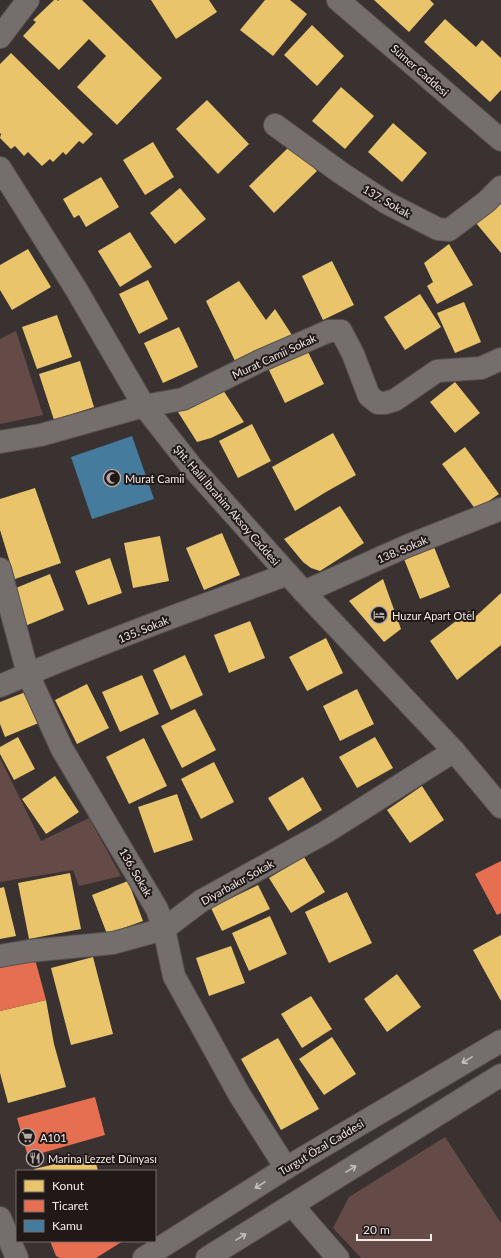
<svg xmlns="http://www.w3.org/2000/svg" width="501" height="1258" viewBox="0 0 501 1258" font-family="Lato,sans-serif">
<rect width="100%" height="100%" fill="#3a3231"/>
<!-- green -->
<g fill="#654b47">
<polygon points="16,331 43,415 0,424 0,339"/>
<polygon points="0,758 41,841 89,818 121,876 79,886 73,870 0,882"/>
<polygon points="445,1137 501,1223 501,1258 361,1258 333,1228 349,1197"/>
</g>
<!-- homes -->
<g fill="#e9c46a">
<polygon points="54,0 57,0 58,1 59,0 82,0 162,78 117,125 77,87 106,56 89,39 59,70 23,36 36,22 33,20"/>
<polygon points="151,0 209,0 217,12 176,39"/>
<polygon points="265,0 290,0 307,14 273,56 240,30"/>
<polygon points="374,0 430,0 434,4 409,32"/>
<polygon points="445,19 476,47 482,40 501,58 501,90 490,102 424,42"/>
<polygon points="312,25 344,56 317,86 284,55"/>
<polygon points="11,53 93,134 83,144 79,141 66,155 63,152 53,162 50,159 42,166 28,152 24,156 15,146 11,149 0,138 1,134 0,133 0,64"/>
<polygon points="341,87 374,116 345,149 312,121"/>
<polygon points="207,100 249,144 218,174 176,129"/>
<polygon points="393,123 427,153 402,182 368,152"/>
<polygon points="153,142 174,177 145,195 123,160"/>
<polygon points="291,145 317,171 274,213 249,186"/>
<polygon points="101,177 119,207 86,227 79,215 74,218 63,199"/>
<polygon points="180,188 206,219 175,244 150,213"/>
<polygon points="501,202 501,253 476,223"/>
<polygon points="130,232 152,267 120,287 98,251"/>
<polygon points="449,244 473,285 437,304 427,286 433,282 424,263"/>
<polygon points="28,249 51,287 12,310 0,290 0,265"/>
<polygon points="332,261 354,305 323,320 302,276"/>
<polygon points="148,280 168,319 139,334 119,294"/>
<polygon points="239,281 266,320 275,309 292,335 236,363 206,301"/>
<polygon points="420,294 441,327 405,350 384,317"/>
<polygon points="464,302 481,342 455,353 437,313"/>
<polygon points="57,315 72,357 37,369 22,327"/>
<polygon points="179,327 198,367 163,383 144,343"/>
<polygon points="306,348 324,384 285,403 267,366"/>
<polygon points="80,361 94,407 54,420 39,374"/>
<polygon points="455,382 480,413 455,433 430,402"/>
<polygon points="221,387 244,422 211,438 197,442 178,412"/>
<polygon points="252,424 271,461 238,478 219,441"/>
<polygon points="333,433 356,475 326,492 295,511 272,467"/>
<polygon points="465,447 499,494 476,510 442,464"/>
<polygon points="35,488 61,563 15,579 0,530 0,499"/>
<polygon points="340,506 364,543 320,571 311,568 303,562 284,539"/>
<polygon points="222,533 240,575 204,590 186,548"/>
<polygon points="160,536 169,581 133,588 124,543"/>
<polygon points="434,547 450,587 420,599 404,559"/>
<polygon points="110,558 122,593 88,605 75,571"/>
<polygon points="50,574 64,610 25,626 11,590"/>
<polygon points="383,579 401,629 384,642 349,601"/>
<polygon points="501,593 501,645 457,680 430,641 469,611 475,617"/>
<polygon points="250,621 265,658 229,673 214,635"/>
<polygon points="326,638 343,673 307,691 289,657"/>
<polygon points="185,655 203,695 171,710 153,670"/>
<polygon points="142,675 159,714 120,732 102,692"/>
<polygon points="87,684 109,728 77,744 55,700"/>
<polygon points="357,689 374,724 340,741 323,706"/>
<polygon points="28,691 41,722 5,737 0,724 0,702"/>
<polygon points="195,709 216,750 182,768 161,726"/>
<polygon points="18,737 35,769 14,780 0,754 0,747"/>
<polygon points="375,737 393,768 357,788 339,757"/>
<polygon points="144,738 167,786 129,804 106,757"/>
<polygon points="214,762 234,802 201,819 181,779"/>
<polygon points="55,776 79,812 46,834 22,799"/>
<polygon points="303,777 322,810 288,831 268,798"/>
<polygon points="422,786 444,820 410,843 387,810"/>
<polygon points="177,794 193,840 154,853 138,807"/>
<polygon points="304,857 325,892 291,913 269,878"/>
<polygon points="70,873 81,929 29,939 18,883"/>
<polygon points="128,881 143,921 107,934 92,895"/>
<polygon points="258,885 270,909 222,931 211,908"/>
<polygon points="4,887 16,936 0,939 0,888"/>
<polygon points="347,892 372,943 329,963 305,912"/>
<polygon points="270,916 287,954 249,971 232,933"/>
<polygon points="501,935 501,1001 473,950"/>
<polygon points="231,946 245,983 209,996 196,958"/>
<polygon points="93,957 113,1034 71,1045 51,968"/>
<polygon points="397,974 421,1007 387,1032 364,999"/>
<polygon points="311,996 332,1029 302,1048 281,1014"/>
<polygon points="46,1000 54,1044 66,1087 8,1103 0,1073 0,1011"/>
<polygon points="332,1037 356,1074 324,1095 299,1059"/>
<polygon points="278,1038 319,1109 281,1130 241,1059"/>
<polygon points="94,1155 98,1171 34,1171 34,1169"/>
</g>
<!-- shops -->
<g fill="#e76f51">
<polygon points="501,861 501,913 497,915 475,874"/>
<polygon points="35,959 46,1000 0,1011 0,968"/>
<polygon points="95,1097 105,1135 28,1157 17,1118"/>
<polygon points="50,1241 123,1241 96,1258 60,1258 56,1256"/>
</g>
<!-- public -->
<polygon fill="#457b9d" points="132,436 154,499 92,519 71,457"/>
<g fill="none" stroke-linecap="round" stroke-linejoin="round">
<defs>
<g id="street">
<polyline points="275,125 341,173 387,203 438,229 449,230 486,202 501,187"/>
<polyline points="0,442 41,435 144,406 183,399 262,360 329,331 341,331 353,354 369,396 378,403 385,403 395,400 437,371 481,368 501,359"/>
<polyline points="0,569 28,674 62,749 157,909 164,929 174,976 239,1094 286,1168"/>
<polyline points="304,592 407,546 501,509"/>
<path d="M0,686C94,645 191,610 288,574"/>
<polyline points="0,956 29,951 113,943 164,929 201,901 326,832 454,751"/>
<polyline points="292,1205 338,1258"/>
</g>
<g id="secondary">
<polyline points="338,0 501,140"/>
<polyline points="0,37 28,0"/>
<polyline points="0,168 76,289 144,406 191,466 304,592 454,751 501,807"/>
<polyline points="0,1218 17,1258"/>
<polyline points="144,1258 286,1168 501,1041"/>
<polyline points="207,1258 501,1075"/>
</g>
</defs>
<!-- street casing -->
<use href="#street" stroke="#58504f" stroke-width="24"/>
<!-- secondary casing -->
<use href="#secondary" stroke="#58504f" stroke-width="24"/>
<!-- street -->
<use href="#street" stroke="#746e6c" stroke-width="22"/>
<!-- secondary -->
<use href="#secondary" stroke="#746e6c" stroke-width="22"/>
</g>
<!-- one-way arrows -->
<defs><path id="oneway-shaft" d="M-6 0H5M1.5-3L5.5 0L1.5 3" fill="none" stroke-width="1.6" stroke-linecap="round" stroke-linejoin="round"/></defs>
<g stroke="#c7bfbd">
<use href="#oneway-shaft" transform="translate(467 1060) rotate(149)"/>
<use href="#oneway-shaft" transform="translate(351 1169) rotate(-32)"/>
<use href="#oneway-shaft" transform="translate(260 1185) rotate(148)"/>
<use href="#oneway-shaft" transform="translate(241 1237) rotate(-32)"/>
</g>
<!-- icons -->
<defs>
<symbol id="mosque-ring" viewBox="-11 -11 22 22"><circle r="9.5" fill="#201918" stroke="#b3aaa8" stroke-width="1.5"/><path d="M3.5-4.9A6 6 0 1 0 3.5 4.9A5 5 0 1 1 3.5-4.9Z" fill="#b3aaa8"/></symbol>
<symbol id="hotel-ring" viewBox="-11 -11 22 22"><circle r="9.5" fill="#201918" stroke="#b3aaa8" stroke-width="1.5"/><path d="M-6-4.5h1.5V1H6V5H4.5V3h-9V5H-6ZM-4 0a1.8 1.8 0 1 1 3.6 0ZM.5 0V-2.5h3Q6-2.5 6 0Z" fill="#b3aaa8"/></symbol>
<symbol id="supermarket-ring" viewBox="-11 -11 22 22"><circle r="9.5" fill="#201918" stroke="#b3aaa8" stroke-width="1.5"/><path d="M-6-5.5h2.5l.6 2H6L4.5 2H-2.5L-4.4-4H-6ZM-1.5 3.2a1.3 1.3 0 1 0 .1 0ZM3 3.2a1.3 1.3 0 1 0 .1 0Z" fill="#b3aaa8"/></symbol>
<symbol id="restaurant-ring" viewBox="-11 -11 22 22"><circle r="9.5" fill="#201918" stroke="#b3aaa8" stroke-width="1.5"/><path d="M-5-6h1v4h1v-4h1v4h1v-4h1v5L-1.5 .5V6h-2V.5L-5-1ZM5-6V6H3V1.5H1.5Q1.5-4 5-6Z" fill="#b3aaa8"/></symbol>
</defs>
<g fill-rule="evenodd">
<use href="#mosque-ring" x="102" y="468" width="20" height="20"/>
<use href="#hotel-ring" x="369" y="605" width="20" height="20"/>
<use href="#supermarket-ring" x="17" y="1127" width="20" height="20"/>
<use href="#restaurant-ring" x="25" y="1148" width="20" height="20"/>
</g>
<g text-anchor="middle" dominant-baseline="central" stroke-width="4" stroke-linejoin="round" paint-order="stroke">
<!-- street labels -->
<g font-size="11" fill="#f4eae8" stroke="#201918">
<text transform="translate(420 70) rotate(41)">Sümer Caddesi</text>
<text transform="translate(387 201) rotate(30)">137. Sokak</text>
<text transform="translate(274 356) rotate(-25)">Murat Camii Sokak</text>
<text transform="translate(227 505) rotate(49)">Şht. Halil İbrahim Aksoy Caddesi</text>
<text transform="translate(402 549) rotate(-23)">138. Sokak</text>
<text transform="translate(143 629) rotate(-22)">135. Sokak</text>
<text transform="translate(136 872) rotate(60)">136. Sokak</text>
<text transform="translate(237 882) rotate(-29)">Diyarbakır Sokak</text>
<text transform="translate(321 1147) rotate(-31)">Turgut Özal Caddesi</text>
</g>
<!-- poi labels -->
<g font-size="11" fill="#f4eae8" stroke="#201918" text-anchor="start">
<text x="125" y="478">Murat Camii</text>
<text x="392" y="615">Huzur Apart Otel</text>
<text x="40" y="1137">A101</text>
<text x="48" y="1158">Marina Lezzet Dünyası</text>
</g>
</g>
<!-- legend -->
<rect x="16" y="1170" width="140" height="72" fill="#201918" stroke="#756d6b"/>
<rect x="24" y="1180" width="20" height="12" fill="#e9c46a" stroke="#756d6b"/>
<text x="52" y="1190" font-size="12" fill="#f4eae8">Konut</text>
<rect x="24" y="1200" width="20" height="12" fill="#e76f51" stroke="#756d6b"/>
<text x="52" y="1210" font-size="12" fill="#f4eae8">Ticaret</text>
<rect x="24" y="1220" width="20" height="12" fill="#457b9d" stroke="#756d6b"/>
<text x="52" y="1230" font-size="12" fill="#f4eae8">Kamu</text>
<!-- scale -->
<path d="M357 1234v6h74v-6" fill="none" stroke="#f4eae8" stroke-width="2"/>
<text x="363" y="1234" font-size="12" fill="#f4eae8" stroke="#201918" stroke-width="3" paint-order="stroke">20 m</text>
</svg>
